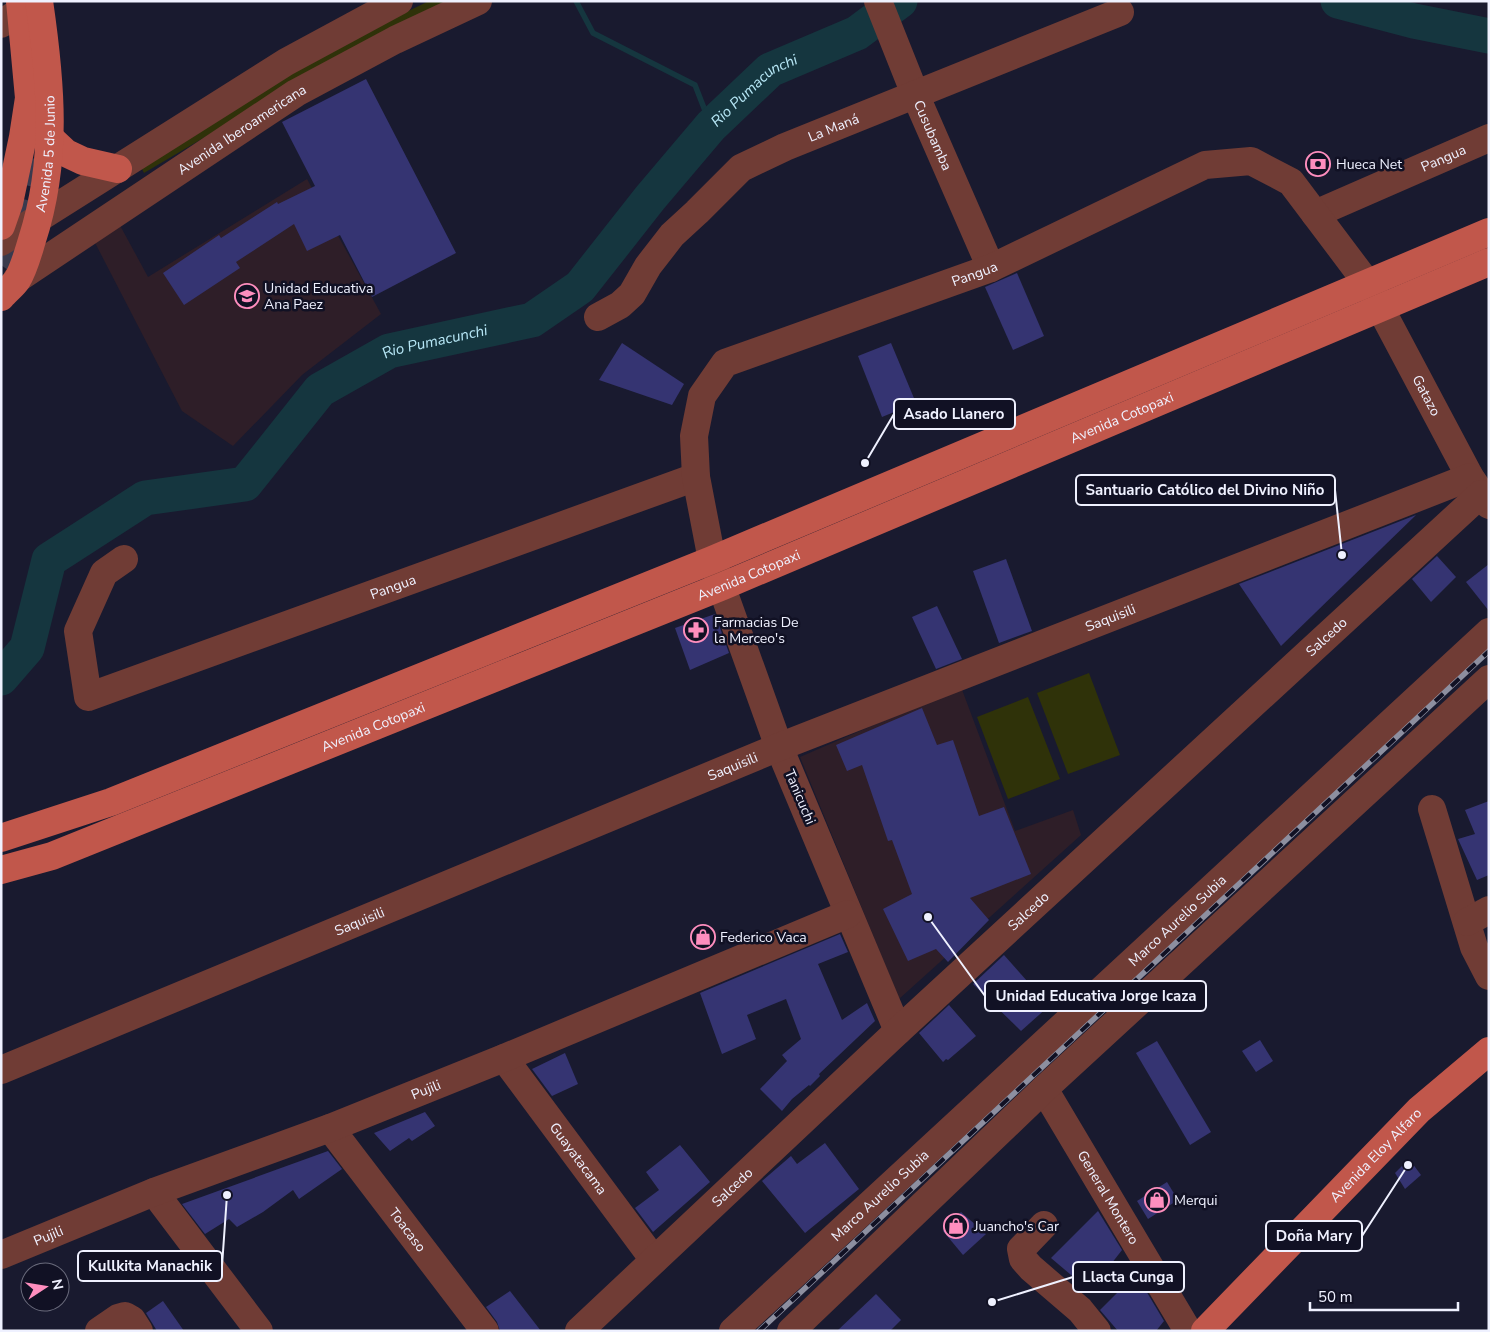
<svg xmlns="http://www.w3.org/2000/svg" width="1490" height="1332" viewBox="0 0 1490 1332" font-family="'Nunito Sans',sans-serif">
<rect width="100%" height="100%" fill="#191a2f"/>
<!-- education -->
<g fill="#2e1e28">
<polygon points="307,179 381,314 302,375 233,446 182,411 91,235 116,218 148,277"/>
<polygon points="961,687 1015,831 1073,810 1081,835 899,999 800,757"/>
</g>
<!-- green -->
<g fill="#2f3209">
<polygon points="429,1 457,1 336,60 144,173 139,163 330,49"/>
<polygon points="1089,673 1120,755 1068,774 1037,693"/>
<polygon points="1028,697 1060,779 1008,799 977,717"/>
</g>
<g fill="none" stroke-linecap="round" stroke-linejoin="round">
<!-- stream -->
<polyline stroke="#15363f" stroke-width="5.5" points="576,1 593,33 695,85 711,126"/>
<!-- river -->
<g stroke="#15363f" stroke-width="35">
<polyline points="1338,1 1414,21 1489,36"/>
<path id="s1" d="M1,678L27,648L49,560L145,498L245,484L320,390L389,351L532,320L580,287L650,198L711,126L770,70L857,33L900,1"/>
</g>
</g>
<!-- building -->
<g fill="#353472">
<polygon points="366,79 456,253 372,297 340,235 307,251 294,224 236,262 240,268 184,305 163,273 219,235 221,238 277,202 278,204 315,186 282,122"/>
<polygon points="1017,273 1044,336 1013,350 985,287"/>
<polygon points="622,343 684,384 672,405 599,380"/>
<polygon points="891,343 916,403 882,417 858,356"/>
<polygon points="1416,515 1281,646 1239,584"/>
<polygon points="1437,556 1456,577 1431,602 1412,579"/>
<polygon points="1006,559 1032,631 999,643 973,571"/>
<polygon points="1489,564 1489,611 1466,582"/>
<polygon points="937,606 962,659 936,669 912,617"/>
<polygon points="715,614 729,653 690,670 675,628"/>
<polygon points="922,708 937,745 953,740 979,816 1004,807 1031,874 970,898 989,920 948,962 936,949 908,961 883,909 912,894 892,840 888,841 862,765 847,771 836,745"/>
<polygon points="1489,801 1489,875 1477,880 1458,839 1475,834 1465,810"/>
<polygon points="840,934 848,952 818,964 842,1020 867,1003 875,1021 819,1074 820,1076 810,1086 809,1085 792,1099 782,1111 760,1089 787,1061 782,1055 801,1039 786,999 747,1015 756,1039 722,1054 700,993"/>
<polygon points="1004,955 1049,1006 1021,1031 973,984"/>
<polygon points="949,1005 976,1036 948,1060 946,1059 943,1062 919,1033"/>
<polygon points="1260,1040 1273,1061 1256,1072 1242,1051"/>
<polygon points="1157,1041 1211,1132 1190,1145 1136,1053"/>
<polygon points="565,1053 578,1084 552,1096 532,1069"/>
<polygon points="425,1112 435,1126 412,1141 409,1138 390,1151 374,1133"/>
<polygon points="825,1143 859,1189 805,1233 762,1181 791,1156 797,1164"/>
<polygon points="680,1145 710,1182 653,1232 635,1208 659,1190 646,1172"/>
<polygon points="328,1151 342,1169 299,1199 293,1190 263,1212 237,1227 229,1219 205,1234 182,1204"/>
<polygon points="1409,1159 1421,1175 1405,1189 1395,1173"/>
<polygon points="1167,1182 1178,1200 1148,1219 1137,1201"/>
<polygon points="1098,1211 1122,1250 1090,1291 1051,1258"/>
<polygon points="961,1212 986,1234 963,1255 943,1231"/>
<polygon points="1136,1274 1164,1321 1156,1331 1118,1331 1100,1310"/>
<polygon points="510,1291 541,1331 500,1331 497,1322 486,1307"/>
<polygon points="876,1294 901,1320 890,1331 837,1331"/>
<polygon points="163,1301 184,1331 157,1331 146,1313"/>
</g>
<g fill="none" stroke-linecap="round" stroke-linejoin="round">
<!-- major-tunnel -->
<path stroke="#393a4e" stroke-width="28" stroke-dasharray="28 14" stroke-linecap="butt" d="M1,265C19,240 31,179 36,147C38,138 37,129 37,120"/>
<!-- minor -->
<g stroke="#703c35" stroke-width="28">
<path id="s2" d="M878,1L915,94L991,268"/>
<polyline points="1,24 35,1"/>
<path id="s3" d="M1315,214L1489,138"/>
<polyline points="1,242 286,62 399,1"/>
<path id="s4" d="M17,279L296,93L395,40L478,1"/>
<path id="s5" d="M598,317L620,305L632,294L648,266L672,235L697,212L741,168L785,147L1120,12"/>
<path id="s6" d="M124,559L104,573L78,631L88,697L696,477"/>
<polyline points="1432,809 1474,947 1489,976"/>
<polyline points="1467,922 1489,910"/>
<path id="s7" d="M898,1031L779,747L712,560L696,477L694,436L702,396L725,363L991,268L1205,165L1251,161L1291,182L1367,283L1470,477L1489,505"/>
<path id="s8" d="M504,1058L654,1260"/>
<path id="s9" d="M1,1070L779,747L1470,477"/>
<path id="s10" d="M1044,1089L1188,1331"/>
<path id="s11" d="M330,1128L485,1331"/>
<polyline points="154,1192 259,1331"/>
<polyline points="1044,1225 1021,1249 1023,1259 1031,1268 1080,1310 1097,1331"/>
<path id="s12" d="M1,1255L154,1192L330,1128L504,1058L848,914"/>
<polyline points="99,1331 118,1318 125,1316 132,1320 139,1331"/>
<path id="s13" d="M579,1331L898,1031L1481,494"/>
<path id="s14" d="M733,1331L1489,632"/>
<polyline points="791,1331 1044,1089 1489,679"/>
</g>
<!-- major -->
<g stroke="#c1574b" stroke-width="28">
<polyline points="50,138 66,153 83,161 118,169"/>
<polyline points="1,226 9,203 23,137 29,98 20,1"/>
<path id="s15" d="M1,297C6,291 13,286 17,280C24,269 28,253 32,240C58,160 51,83 39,1"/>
<polyline points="1,838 111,802 712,560 1489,232"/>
<path id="s16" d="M1,870L52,856L723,586L1489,262"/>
<path id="s17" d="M1205,1331L1419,1110L1489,1051"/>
</g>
<defs>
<polyline id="rail" points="759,1331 1489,651"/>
</defs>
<!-- rail casing -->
<use href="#rail" stroke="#8d8fa0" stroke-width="5.5"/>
<!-- rail -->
<use href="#rail" stroke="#111124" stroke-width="4" stroke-dasharray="11" stroke-linecap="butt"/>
</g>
<!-- icons -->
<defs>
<symbol id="bank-ring" viewBox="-11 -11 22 22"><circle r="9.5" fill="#111124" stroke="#fe8ebe" stroke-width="1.5"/><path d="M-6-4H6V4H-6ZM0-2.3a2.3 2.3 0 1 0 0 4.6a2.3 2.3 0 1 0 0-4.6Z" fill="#fe8ebe"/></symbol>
<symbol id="school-ring" viewBox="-11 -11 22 22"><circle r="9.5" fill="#111124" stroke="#fe8ebe" stroke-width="1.5"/><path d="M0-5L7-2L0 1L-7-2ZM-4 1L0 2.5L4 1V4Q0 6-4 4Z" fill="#fe8ebe"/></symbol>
<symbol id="pharmacy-ring" viewBox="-11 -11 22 22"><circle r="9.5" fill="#111124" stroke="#fe8ebe" stroke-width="1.5"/><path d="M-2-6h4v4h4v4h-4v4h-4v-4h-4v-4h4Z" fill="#fe8ebe"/></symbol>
<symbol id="shop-ring" viewBox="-11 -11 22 22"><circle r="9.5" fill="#111124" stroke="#fe8ebe" stroke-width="1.5"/><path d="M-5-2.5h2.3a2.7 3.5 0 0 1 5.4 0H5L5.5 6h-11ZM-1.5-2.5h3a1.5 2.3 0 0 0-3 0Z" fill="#fe8ebe"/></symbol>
</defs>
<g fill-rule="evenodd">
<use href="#bank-ring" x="1304" y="150" width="28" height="28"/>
<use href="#school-ring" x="233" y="282" width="28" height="28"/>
<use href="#pharmacy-ring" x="682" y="616" width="28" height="28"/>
<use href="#shop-ring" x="689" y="923" width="28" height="28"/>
<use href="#shop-ring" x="1143" y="1186" width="28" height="28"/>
<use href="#shop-ring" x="942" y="1212" width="28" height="28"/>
</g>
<g text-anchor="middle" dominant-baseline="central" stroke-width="5" stroke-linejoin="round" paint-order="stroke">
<!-- street labels -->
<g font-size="14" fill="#eff1ff" stroke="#111124">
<text stroke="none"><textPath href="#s5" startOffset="310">La Maná</textPath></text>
<text stroke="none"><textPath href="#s4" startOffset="270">Avenida Iberoamericana</textPath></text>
<text stroke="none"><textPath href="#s2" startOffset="145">Cusubamba</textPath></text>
<text stroke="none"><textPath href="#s15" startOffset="154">Avenida 5 de Junio</textPath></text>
<text stroke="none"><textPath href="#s3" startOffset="140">Pangua</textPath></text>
<text stroke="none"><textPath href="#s7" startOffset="978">Pangua</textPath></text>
<text stroke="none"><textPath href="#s7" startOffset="1578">Gatazo</textPath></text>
<text stroke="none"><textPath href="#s16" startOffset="1209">Avenida Cotopaxi</textPath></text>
<text stroke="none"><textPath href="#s16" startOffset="804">Avenida Cotopaxi</textPath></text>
<text stroke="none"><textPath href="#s6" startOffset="479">Pangua</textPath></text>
<text stroke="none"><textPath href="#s9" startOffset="1198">Saquisili</textPath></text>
<text stroke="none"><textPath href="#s13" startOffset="1020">Salcedo</textPath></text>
<text stroke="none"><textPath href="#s16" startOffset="399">Avenida Cotopaxi</textPath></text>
<text stroke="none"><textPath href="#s9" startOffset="792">Saquisili</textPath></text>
<text transform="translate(800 797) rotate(67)">Tanicuchi</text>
<text stroke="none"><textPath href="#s13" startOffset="615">Salcedo</textPath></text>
<text stroke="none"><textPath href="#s9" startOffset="388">Saquisili</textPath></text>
<text stroke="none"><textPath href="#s14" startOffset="605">Marco Aurelio Subia</textPath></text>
<text stroke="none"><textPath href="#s12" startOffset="456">Pujili</textPath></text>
<text stroke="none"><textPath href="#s17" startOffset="245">Avenida Eloy Alfaro</textPath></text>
<text stroke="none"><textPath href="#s8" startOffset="125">Guayatacama</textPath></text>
<text stroke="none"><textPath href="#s13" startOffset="210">Salcedo</textPath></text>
<text stroke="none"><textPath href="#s14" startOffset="200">Marco Aurelio Subia</textPath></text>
<text stroke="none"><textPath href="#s10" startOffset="126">General Montero</textPath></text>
<text stroke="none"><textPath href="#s11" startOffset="128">Toacaso</textPath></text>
<text stroke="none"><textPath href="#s12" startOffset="51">Pujili</textPath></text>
</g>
<!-- poi labels -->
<g font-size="14" fill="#eff1ff" stroke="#111124" text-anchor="start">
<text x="1336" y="164">Hueca Net</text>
<text x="264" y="288">Unidad Educativa<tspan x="264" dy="16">Ana Paez</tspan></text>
<text x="714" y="622">Farmacias De<tspan x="714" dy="16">la Merceo's</tspan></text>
<text x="720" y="937">Federico Vaca</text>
<text x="1174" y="1200">Merqui</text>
<text x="974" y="1226">Juancho's Car</text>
</g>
<!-- water labels -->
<g font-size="15" font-style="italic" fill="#b6e6f5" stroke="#111124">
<text stroke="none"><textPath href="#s1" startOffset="1014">Rio Pumacunchi</textPath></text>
<text stroke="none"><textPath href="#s1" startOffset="592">Rio Pumacunchi</textPath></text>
</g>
</g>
<!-- callouts -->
<path fill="none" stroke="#eff1ff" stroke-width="2" d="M865 463L894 414M1342 555L1335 490M928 917L985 996M1408 1165L1362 1236M227 1195L222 1266M992 1302L1073 1277"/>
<g fill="#eff1ff" stroke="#111124" stroke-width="2">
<circle cx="865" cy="463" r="5"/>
<circle cx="1342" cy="555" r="5"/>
<circle cx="928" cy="917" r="5"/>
<circle cx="1408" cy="1165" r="5"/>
<circle cx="227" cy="1195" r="5"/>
<circle cx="992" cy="1302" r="5"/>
</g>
<g fill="#111124" stroke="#eff1ff" stroke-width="2">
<rect x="894" y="399" width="121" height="30" rx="5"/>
<rect x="1076" y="475" width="259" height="30" rx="5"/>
<rect x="985" y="981" width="221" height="30" rx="5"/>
<rect x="1266" y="1221" width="96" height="30" rx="5"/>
<rect x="78" y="1251" width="144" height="30" rx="5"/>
<rect x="1073" y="1262" width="111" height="30" rx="5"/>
</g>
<g font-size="15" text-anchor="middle" font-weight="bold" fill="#eff1ff">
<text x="954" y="419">Asado Llanero</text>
<text x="1205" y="495">Santuario Católico del Divino Niño</text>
<text x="1096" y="1001">Unidad Educativa Jorge Icaza</text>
<text x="1314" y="1241">Doña Mary</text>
<text x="150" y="1271">Kullkita Manachik</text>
<text x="1128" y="1282">Llacta Cunga</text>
</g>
<!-- border -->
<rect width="1490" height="1332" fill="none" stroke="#eff1ff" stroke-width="5"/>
<!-- north arrow -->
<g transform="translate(45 1287) rotate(78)"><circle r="24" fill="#111124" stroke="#6a6b7c"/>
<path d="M0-4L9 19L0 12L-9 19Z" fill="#fe8ebe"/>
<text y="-8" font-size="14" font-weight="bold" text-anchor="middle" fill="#eff1ff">N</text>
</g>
<!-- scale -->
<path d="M1310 1302v8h148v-8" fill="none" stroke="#eff1ff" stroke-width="2.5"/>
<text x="1318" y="1302" font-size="15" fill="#eff1ff" stroke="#111124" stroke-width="4" paint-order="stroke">50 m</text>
</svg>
